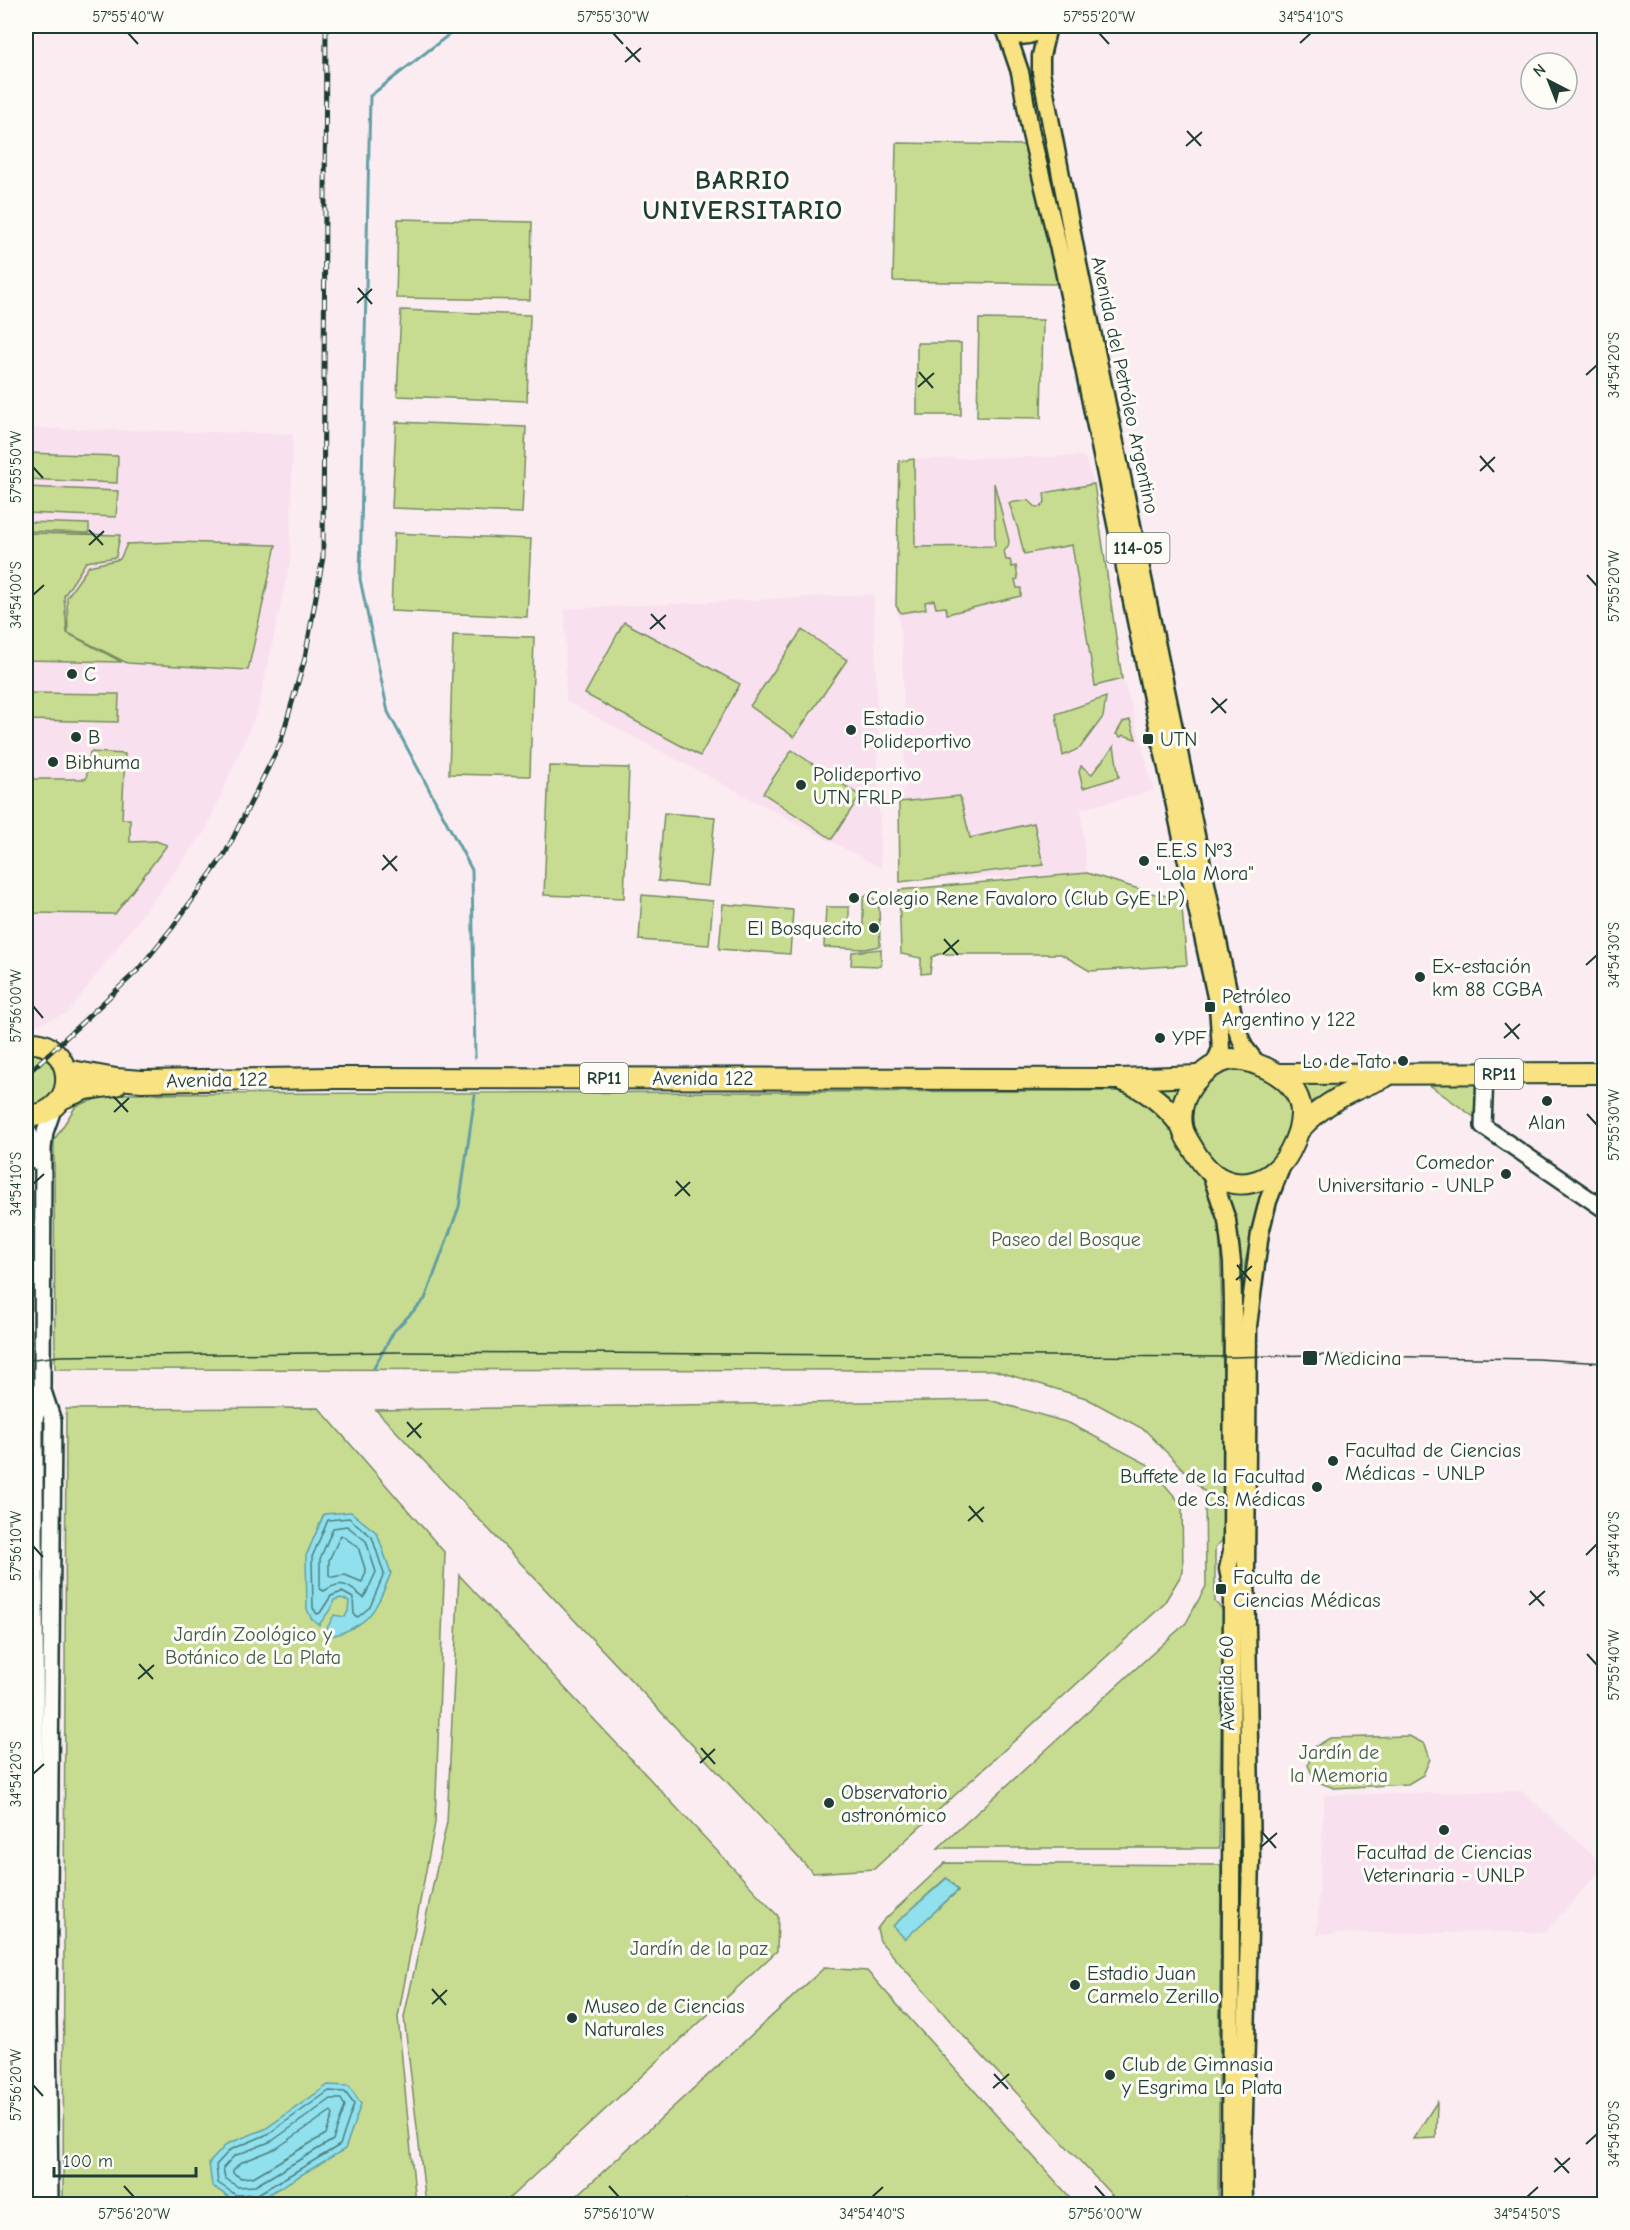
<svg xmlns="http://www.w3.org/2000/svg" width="1630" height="2230" viewBox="0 0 1630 2230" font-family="'Comic Neue',sans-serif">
<rect width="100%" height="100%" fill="#fbecf2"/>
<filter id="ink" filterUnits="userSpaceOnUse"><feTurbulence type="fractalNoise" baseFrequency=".0167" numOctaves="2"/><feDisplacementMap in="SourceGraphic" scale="12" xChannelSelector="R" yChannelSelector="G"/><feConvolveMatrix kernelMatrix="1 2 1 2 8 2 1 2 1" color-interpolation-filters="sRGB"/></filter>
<g filter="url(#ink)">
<!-- built -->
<g fill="#f9e0ee">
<polygon points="26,428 293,434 290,561 258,710 206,830 67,1014 26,1028"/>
<polygon points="1084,456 1094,484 1122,679 1128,693 1154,791 1081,809 1087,873 900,882 899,802 905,786 902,638 896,606 899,461 914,459"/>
<polygon points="874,594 881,868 566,701 565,609"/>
<polygon points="1522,1791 1604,1865 1546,1932 1317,1934 1324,1795"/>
</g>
<!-- green -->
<g fill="#c8dc91" stroke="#748c62" stroke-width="1.5" fill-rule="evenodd">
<polygon points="896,143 1028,145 1059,278 1055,284 893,281"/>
<polygon points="398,219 532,222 530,300 396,298"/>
<polygon points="401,310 530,315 527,401 397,396"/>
<polygon points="979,319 1043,320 1041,418 977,417"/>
<rect x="917" y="343" width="44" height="72"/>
<polygon points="396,422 526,427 522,513 392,508"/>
<polygon points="26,453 118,456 117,483 26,479"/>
<polygon points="914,459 915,547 995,546 994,483 1009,541 1008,547 1004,551 1006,560 1010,560 1012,567 1016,566 1018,579 1015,580 1017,588 1021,588 1021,596 947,614 946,607 936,608 934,600 925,602 926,609 901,613 896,606 899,461"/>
<polygon points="1094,484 1122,679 1095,686 1072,545 1024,554 1018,529 1009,503 1028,500 1036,507 1041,507 1045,502 1044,493"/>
<polygon points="26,487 118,491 116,517 26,513"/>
<polygon points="26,522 89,524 89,533 26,531"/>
<polygon points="26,533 120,535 116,557 86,562 64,596 67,633 122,662 26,660"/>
<polygon points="394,533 531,539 527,617 391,611"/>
<polygon points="175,542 276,545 248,670 127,663 68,633 67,597 89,566 120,559 127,544"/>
<polygon points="624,622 740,684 700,756 585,694"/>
<polygon points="802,630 847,660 794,737 750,706"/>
<polygon points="453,635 534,637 530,776 449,774"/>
<polygon points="26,693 119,694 118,722 26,720"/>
<polygon points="1106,697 1103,717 1080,748 1063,756 1056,714"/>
<polygon points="1130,720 1136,739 1123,735 1121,737 1116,734 1123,722"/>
<polygon points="1114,746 1119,777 1083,788 1079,772 1081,766 1092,774"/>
<polygon points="792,750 860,796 832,839 763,793"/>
<polygon points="90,752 125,754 122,819 130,819 130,842 156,841 167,845 115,914 26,913 26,779 86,779"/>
<polygon points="549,766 629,768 624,898 544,895"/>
<polygon points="960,796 970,838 1034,823 1043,865 900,882 899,802"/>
<polygon points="664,813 715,817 708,886 658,881"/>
<polygon points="1087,873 1155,894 1181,898 1187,965 1090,971 1061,954 939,954 932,957 930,973 921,974 921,958 901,954 899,890"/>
<polygon points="869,894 879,904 880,946 865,949 824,947 826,907 849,907 849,926 863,926 863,898"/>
<polygon points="642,895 713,901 709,945 639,940"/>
<polygon points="723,904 793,910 790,954 719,949"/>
<polygon points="881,949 881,966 851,965 852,952"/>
<polygon points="26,1049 40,1050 58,1064 58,1098 26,1112"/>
<path d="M1241,1065L1288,1090C1296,1116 1293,1123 1280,1147C1241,1222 1157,1118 1206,1078C1215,1071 1231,1068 1241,1065Z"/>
<polygon points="1417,1076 1483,1077 1478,1120"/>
<polygon points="1364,1080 1310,1107 1301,1082"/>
<polygon points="1187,1082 1176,1106 1169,1095 1156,1085"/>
<polygon points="1118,1091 1154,1102 1169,1122 1211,1196 1220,1227 1226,1537 1215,1547 1215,1602 1223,1610 1219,1848 938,1848 1186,1623 1206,1586 1205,1492 1145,1430 1086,1398 993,1370 55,1369 54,1140 76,1106 111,1094"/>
<polygon points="1267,1186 1254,1223 1245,1263 1243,1348 1223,1188"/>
<polygon points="989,1400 1069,1423 1147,1464 1182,1505 1183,1572 1163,1605 874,1869 813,1873 376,1410"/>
<polygon points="319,1408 445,1553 435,1823 398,2017 416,2204 63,2204 66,1409"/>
<polygon points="459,1575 778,1916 777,1951 503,2204 426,2204 404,2017 447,1822"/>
<polygon points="1409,1736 1425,1744 1430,1759 1423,1775 1408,1784 1334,1788 1315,1781 1308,1765 1313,1748 1330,1738"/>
<path d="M945,1863L1221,1865L1218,2204H1120L959,2031L880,1941L877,1929L883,1921ZM946,1878L958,1891L905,1938L894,1925Z"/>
<polygon points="824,1968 867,1971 1076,2204 568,2204"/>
<polygon points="1437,2102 1436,2138 1413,2139"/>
</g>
<!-- water -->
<g fill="#90e0ed" stroke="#639fa3" stroke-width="1.5">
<path d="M351,1512L377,1533L391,1573C376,1609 372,1624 332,1636L326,1630L334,1615L345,1617L348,1611L349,1601L341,1598L334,1600L332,1607L319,1625L311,1618L307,1609L306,1556L324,1514Z"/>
<polygon points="947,1878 958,1890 905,1939 893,1926"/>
<polygon points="328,2085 349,2086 361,2104 345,2149 259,2200 235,2201 212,2186 209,2163 227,2144 265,2129"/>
</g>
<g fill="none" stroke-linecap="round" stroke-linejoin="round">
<!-- shore -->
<g stroke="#4c7e7e" stroke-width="1.5">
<polygon points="349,1518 372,1537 384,1574 370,1607 358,1617 354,1615 353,1598 342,1592 331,1596 320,1613 317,1614 313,1608 312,1557 328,1520"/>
<path d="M347,1526L366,1541L376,1572L364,1598C349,1587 344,1578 324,1591L320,1589V1559L333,1528Z"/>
<polygon points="341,1535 358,1547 366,1572 362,1582 345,1575 332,1577 329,1575 329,1560"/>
<polygon points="329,2091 345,2092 354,2104 340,2145 258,2194 236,2195 218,2183 216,2165 230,2150 268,2134"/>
<polygon points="331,2099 341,2099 345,2106 333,2140 255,2186 238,2187 225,2178 223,2168 234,2156 272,2141"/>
<polygon points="331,2111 333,2115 326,2134 253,2177 241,2178 233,2173 233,2170 240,2163 277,2148"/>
</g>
<!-- stream -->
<g stroke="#639fa3" stroke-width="3">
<polyline points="460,26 370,96 360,579 388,712 472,870 475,1058"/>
<polyline points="374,1368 394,1331 425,1299 459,1207 475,1095"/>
<polyline points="679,2204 686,2200"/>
</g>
<defs>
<g id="secondary">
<polyline points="1485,1074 1483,1126 1604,1209"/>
<polyline points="26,1127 34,1144 37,1162"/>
<polyline points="42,1388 53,1421 48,2015 50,2204"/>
<polyline points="36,2204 35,1419 42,1385 43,1148 45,1132 53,1109"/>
</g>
<g id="primary">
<path d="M1002,26C1013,40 1032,38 1044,26"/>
<polyline points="1048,26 1041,56 1041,72 1078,264 1235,1024 1244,1047 1258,1065"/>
<polyline points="1006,31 1020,72 1031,134 1063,266 1150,689 1218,1006 1221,1049 1214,1065"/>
<polyline points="1211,1174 1227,1220 1232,1262 1233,1303 1232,1551 1228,1569 1232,1589 1230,2204"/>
<polyline points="1244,2204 1243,2149 1251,1860 1246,1569 1248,1326 1260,1233 1268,1201 1282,1165"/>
</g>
<g id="highway">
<path d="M26,1043C74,1038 85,1112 26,1117"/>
<path d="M1231,1059C1245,1059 1254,1063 1266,1068C1305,1087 1309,1115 1290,1151C1282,1166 1271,1178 1253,1182C1224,1189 1205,1171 1192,1147C1188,1141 1183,1133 1182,1126C1177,1094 1202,1066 1231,1059Z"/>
<polyline points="66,1070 116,1079 142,1081 330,1078 1120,1079 1198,1076"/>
<polyline points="1277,1074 1604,1073"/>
<path d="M1122,1080C1148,1090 1166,1105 1182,1127"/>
<polyline points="61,1099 85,1089 116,1085"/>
<path d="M1299,1130C1325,1101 1351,1091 1385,1077"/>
</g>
</defs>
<!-- secondary casing -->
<use href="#secondary" stroke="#1f3d34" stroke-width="20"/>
<!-- primary casing -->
<use href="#primary" stroke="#1f3d34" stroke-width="21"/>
<!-- highway casing -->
<use href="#highway" stroke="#1f3d34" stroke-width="24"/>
<!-- secondary -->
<use href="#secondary" stroke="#fdfcf7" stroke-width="15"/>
<!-- primary -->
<use href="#primary" stroke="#f8e281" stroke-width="16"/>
<!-- highway -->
<use href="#highway" stroke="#f8e281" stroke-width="20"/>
<!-- tram -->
<polyline stroke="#1f3d34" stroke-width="1.5" points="26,1360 60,1356 398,1352 1234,1357 1309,1355 1537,1359 1604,1363"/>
<defs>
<polyline id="rail" points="26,1075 138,970 172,928 225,854 280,744 305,658 323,557 326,26"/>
</defs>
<!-- rail casing -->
<use href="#rail" stroke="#1f3d34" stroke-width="5"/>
<!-- rail -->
<use href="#rail" stroke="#fdfcf7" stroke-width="3" stroke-dasharray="9" stroke-linecap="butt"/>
</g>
</g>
<!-- ticks -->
<path fill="none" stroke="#1f3d34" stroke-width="2" d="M128,33L138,44M613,33L623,44M1099,33L1109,44M1300,43L1311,33M626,47L640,62M625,62L641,48M1187,131L1201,146M1186,146L1202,132M358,288L372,304M357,303L372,289M919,372L933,388M1586,375L1597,365M918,387L934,373M1480,456L1494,472M33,467L43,478M1480,471L1495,457M89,530L103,545M89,545L104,531M1587,575L1597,586M33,595L44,585M651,614L665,629M650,629L666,615M1212,698L1226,713M1211,713L1227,699M383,855L397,871M382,870L397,856M944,939L958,955M943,954L959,940M1586,965L1597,955M33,1006L43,1018M1505,1023L1519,1039M1504,1038L1520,1024M114,1097L128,1112M114,1112L129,1098M1587,1114L1597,1125M676,1181L690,1196M33,1184L44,1174M675,1196L690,1182M1237,1265L1251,1281M1236,1280L1252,1266M407,1422L421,1438M407,1437L422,1423M969,1506L983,1522M968,1521L984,1507M33,1546L43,1557M1586,1555L1597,1544M1530,1591L1544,1606M1529,1605L1545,1591M1587,1654L1597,1665M139,1664L153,1679M138,1679L154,1665M701,1748L715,1764M700,1763L715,1749M33,1774L44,1764M1262,1832L1276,1848M1261,1847L1277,1833M432,1989L446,2005M432,2004L447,1990M994,2074L1008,2089M33,2085L43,2096M993,2088L1009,2074M1586,2144L1597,2134M1555,2158L1569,2173M1554,2172L1570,2158M124,2186L134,2197M609,2186L619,2197M1095,2186L1105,2197M872,2197L883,2187M1527,2197L1538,2187"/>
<!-- markers -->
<g fill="#1f3d34" stroke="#fdfcf7" stroke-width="2">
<circle cx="72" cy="674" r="6"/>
<circle cx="851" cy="730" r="6"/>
<circle cx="76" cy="737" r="6"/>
<rect x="1142" y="733" width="12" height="12" rx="3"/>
<circle cx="53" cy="762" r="6"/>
<circle cx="801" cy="785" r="6"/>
<circle cx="1144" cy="861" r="6"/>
<circle cx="854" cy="898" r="6"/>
<circle cx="874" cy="928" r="6"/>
<circle cx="1420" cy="977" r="6"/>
<rect x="1204" y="1001" width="12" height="12" rx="3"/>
<circle cx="1160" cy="1038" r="6"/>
<circle cx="1403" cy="1061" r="6"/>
<circle cx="1547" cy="1101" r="6"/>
<circle cx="1506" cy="1174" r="6"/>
<rect x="1302" y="1350" width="16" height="16" rx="3"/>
<circle cx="1333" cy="1461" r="6"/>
<circle cx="1317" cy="1487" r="6"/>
<rect x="1215" y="1583" width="12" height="12" rx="3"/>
<circle cx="829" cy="1803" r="6"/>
<circle cx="1444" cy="1830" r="6"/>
<circle cx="1075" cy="1985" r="6"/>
<circle cx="572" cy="2018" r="6"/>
<circle cx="1110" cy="2075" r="6"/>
</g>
<g text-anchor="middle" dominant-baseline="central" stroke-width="6" stroke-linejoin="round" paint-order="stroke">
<!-- shield labels -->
<g fill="#fdfcf7" stroke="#62766e" stroke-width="1.5">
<rect x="1106.5" y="533" width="63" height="30" rx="4.5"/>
<rect x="1475" y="1059" width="48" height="30" rx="4.5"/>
<rect x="580" y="1063" width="48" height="30" rx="4.5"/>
</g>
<g font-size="18" font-weight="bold" fill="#1f3d34">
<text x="1138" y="548">114-05</text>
<text x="1499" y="1074">RP11</text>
<text x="604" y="1078">RP11</text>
</g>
<!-- street labels -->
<g font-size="20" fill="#1f3d34" stroke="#fdfcf7">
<text transform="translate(1125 385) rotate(78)">Avenida del Petróleo Argentino</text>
<text x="703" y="1078">Avenida 122</text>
<text transform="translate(217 1080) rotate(-1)">Avenida 122</text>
<text transform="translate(1227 1683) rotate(-91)">Avenida 60</text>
</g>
<!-- poi labels -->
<g font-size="20" fill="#1f3d34" stroke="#fdfcf7" text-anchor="start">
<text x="84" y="674">C</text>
<text x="863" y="718">Estadio<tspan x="863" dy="23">Polideportivo</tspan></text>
<text x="88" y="737">B</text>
<text x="1160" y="739">UTN</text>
<text x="65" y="762">Bibhuma</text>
<text x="813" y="774">Polideportivo<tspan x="813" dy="23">UTN FRLP</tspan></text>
<text x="1156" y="850">E.E.S Nº3<tspan x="1156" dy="23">"Lola Mora"</tspan></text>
<text x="866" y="898">Colegio Rene Favaloro (Club GyE LP)</text>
<text x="862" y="928" text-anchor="end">El Bosquecito</text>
<text x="1432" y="966">Ex-estación<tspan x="1432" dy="23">km 88 CGBA</tspan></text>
<text x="1222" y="996">Petróleo<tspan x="1222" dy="23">Argentino y 122</tspan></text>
<text x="1172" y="1038">YPF</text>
<text x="1391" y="1061" text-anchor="end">Lo de Tato</text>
<text x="1547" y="1122" text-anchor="middle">Alan</text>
<text x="1494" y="1162" text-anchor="end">Comedor<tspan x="1494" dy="23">Universitario - UNLP</tspan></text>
<text x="1324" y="1358">Medicina</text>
<text x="1345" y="1450">Facultad de Ciencias<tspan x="1345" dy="23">Médicas - UNLP</tspan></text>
<text x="1305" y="1476" text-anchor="end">Buffete de la Facultad<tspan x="1305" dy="23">de Cs. Médicas</tspan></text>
<text x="1233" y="1577">Faculta de<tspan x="1233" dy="23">Ciencias Médicas</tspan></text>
<text x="841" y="1792">Observatorio<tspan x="841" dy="23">astronómico</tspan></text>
<text x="1444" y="1852" text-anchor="middle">Facultad de Ciencias<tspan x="1444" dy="23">Veterinaria - UNLP</tspan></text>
<text x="1087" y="1973">Estadio Juan<tspan x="1087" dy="23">Carmelo Zerillo</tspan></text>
<text x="584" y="2006">Museo de Ciencias<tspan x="584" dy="23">Naturales</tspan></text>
<text x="1122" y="2064">Club de Gimnasia<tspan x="1122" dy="23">y Esgrima La Plata</tspan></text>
</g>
<!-- park labels -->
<g font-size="20" fill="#415d47" stroke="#fdfcf7">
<text x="1066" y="1239">Paseo del Bosque</text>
<text x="253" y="1634">Jardín Zoológico y<tspan x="253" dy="23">Botánico de La Plata</tspan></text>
<text x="1339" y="1752">Jardín de<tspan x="1339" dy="23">la Memoria</tspan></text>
<text x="699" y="1948">Jardín de la paz</text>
</g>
<!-- district labels -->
<g font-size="26" font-weight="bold" letter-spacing="1.5" fill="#1f3d34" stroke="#fdfcf7">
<text x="743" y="181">BARRIO<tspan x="743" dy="30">UNIVERSITARIO</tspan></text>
</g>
</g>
<!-- margin -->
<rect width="1630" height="2230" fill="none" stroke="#fdfcf7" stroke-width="66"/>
<!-- north arrow -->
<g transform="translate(1549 81) rotate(318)"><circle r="28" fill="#fdfcf7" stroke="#a4b0a9" stroke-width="1.5"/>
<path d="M0-4.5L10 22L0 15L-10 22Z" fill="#1f3d34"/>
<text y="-9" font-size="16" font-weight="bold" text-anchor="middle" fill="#1f3d34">N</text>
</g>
<!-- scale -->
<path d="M54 2167v9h142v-9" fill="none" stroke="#1f3d34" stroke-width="3"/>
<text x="63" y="2167" font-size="18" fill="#1f3d34" stroke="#fdfcf7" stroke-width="4.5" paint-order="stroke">100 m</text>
<rect x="33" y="33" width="1564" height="2164" fill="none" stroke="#1f3d34" stroke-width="2"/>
<g font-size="15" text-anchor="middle" fill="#1f3d34">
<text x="128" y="22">57°55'40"W</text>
<text x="613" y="22">57°55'30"W</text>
<text x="1099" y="22">57°55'20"W</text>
<text x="1311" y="22">34°54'10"S</text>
<text transform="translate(1614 365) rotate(-90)" y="5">34°54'20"S</text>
<text transform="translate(16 467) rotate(-90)" y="5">57°55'50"W</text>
<text transform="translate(1614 586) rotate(-90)" y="5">57°55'20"W</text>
<text transform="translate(16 595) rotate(-90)" y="5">34°54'00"S</text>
<text transform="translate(1614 955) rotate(-90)" y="5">34°54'30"S</text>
<text transform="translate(16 1006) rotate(-90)" y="5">57°56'00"W</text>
<text transform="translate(1614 1125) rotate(-90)" y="5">57°55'30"W</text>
<text transform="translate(16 1184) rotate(-90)" y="5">34°54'10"S</text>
<text transform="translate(1614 1544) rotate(-90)" y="5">34°54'40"S</text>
<text transform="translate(16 1546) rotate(-90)" y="5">57°56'10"W</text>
<text transform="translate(1614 1665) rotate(-90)" y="5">57°55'40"W</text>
<text transform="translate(16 1774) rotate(-90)" y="5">34°54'20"S</text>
<text transform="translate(16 2085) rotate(-90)" y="5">57°56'20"W</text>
<text transform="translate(1614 2134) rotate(-90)" y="5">34°54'50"S</text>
<text x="134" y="2219">57°56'20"W</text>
<text x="619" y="2219">57°56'10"W</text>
<text x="872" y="2219">34°54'40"S</text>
<text x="1105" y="2219">57°56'00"W</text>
<text x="1527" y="2219">34°54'50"S</text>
</g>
</svg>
